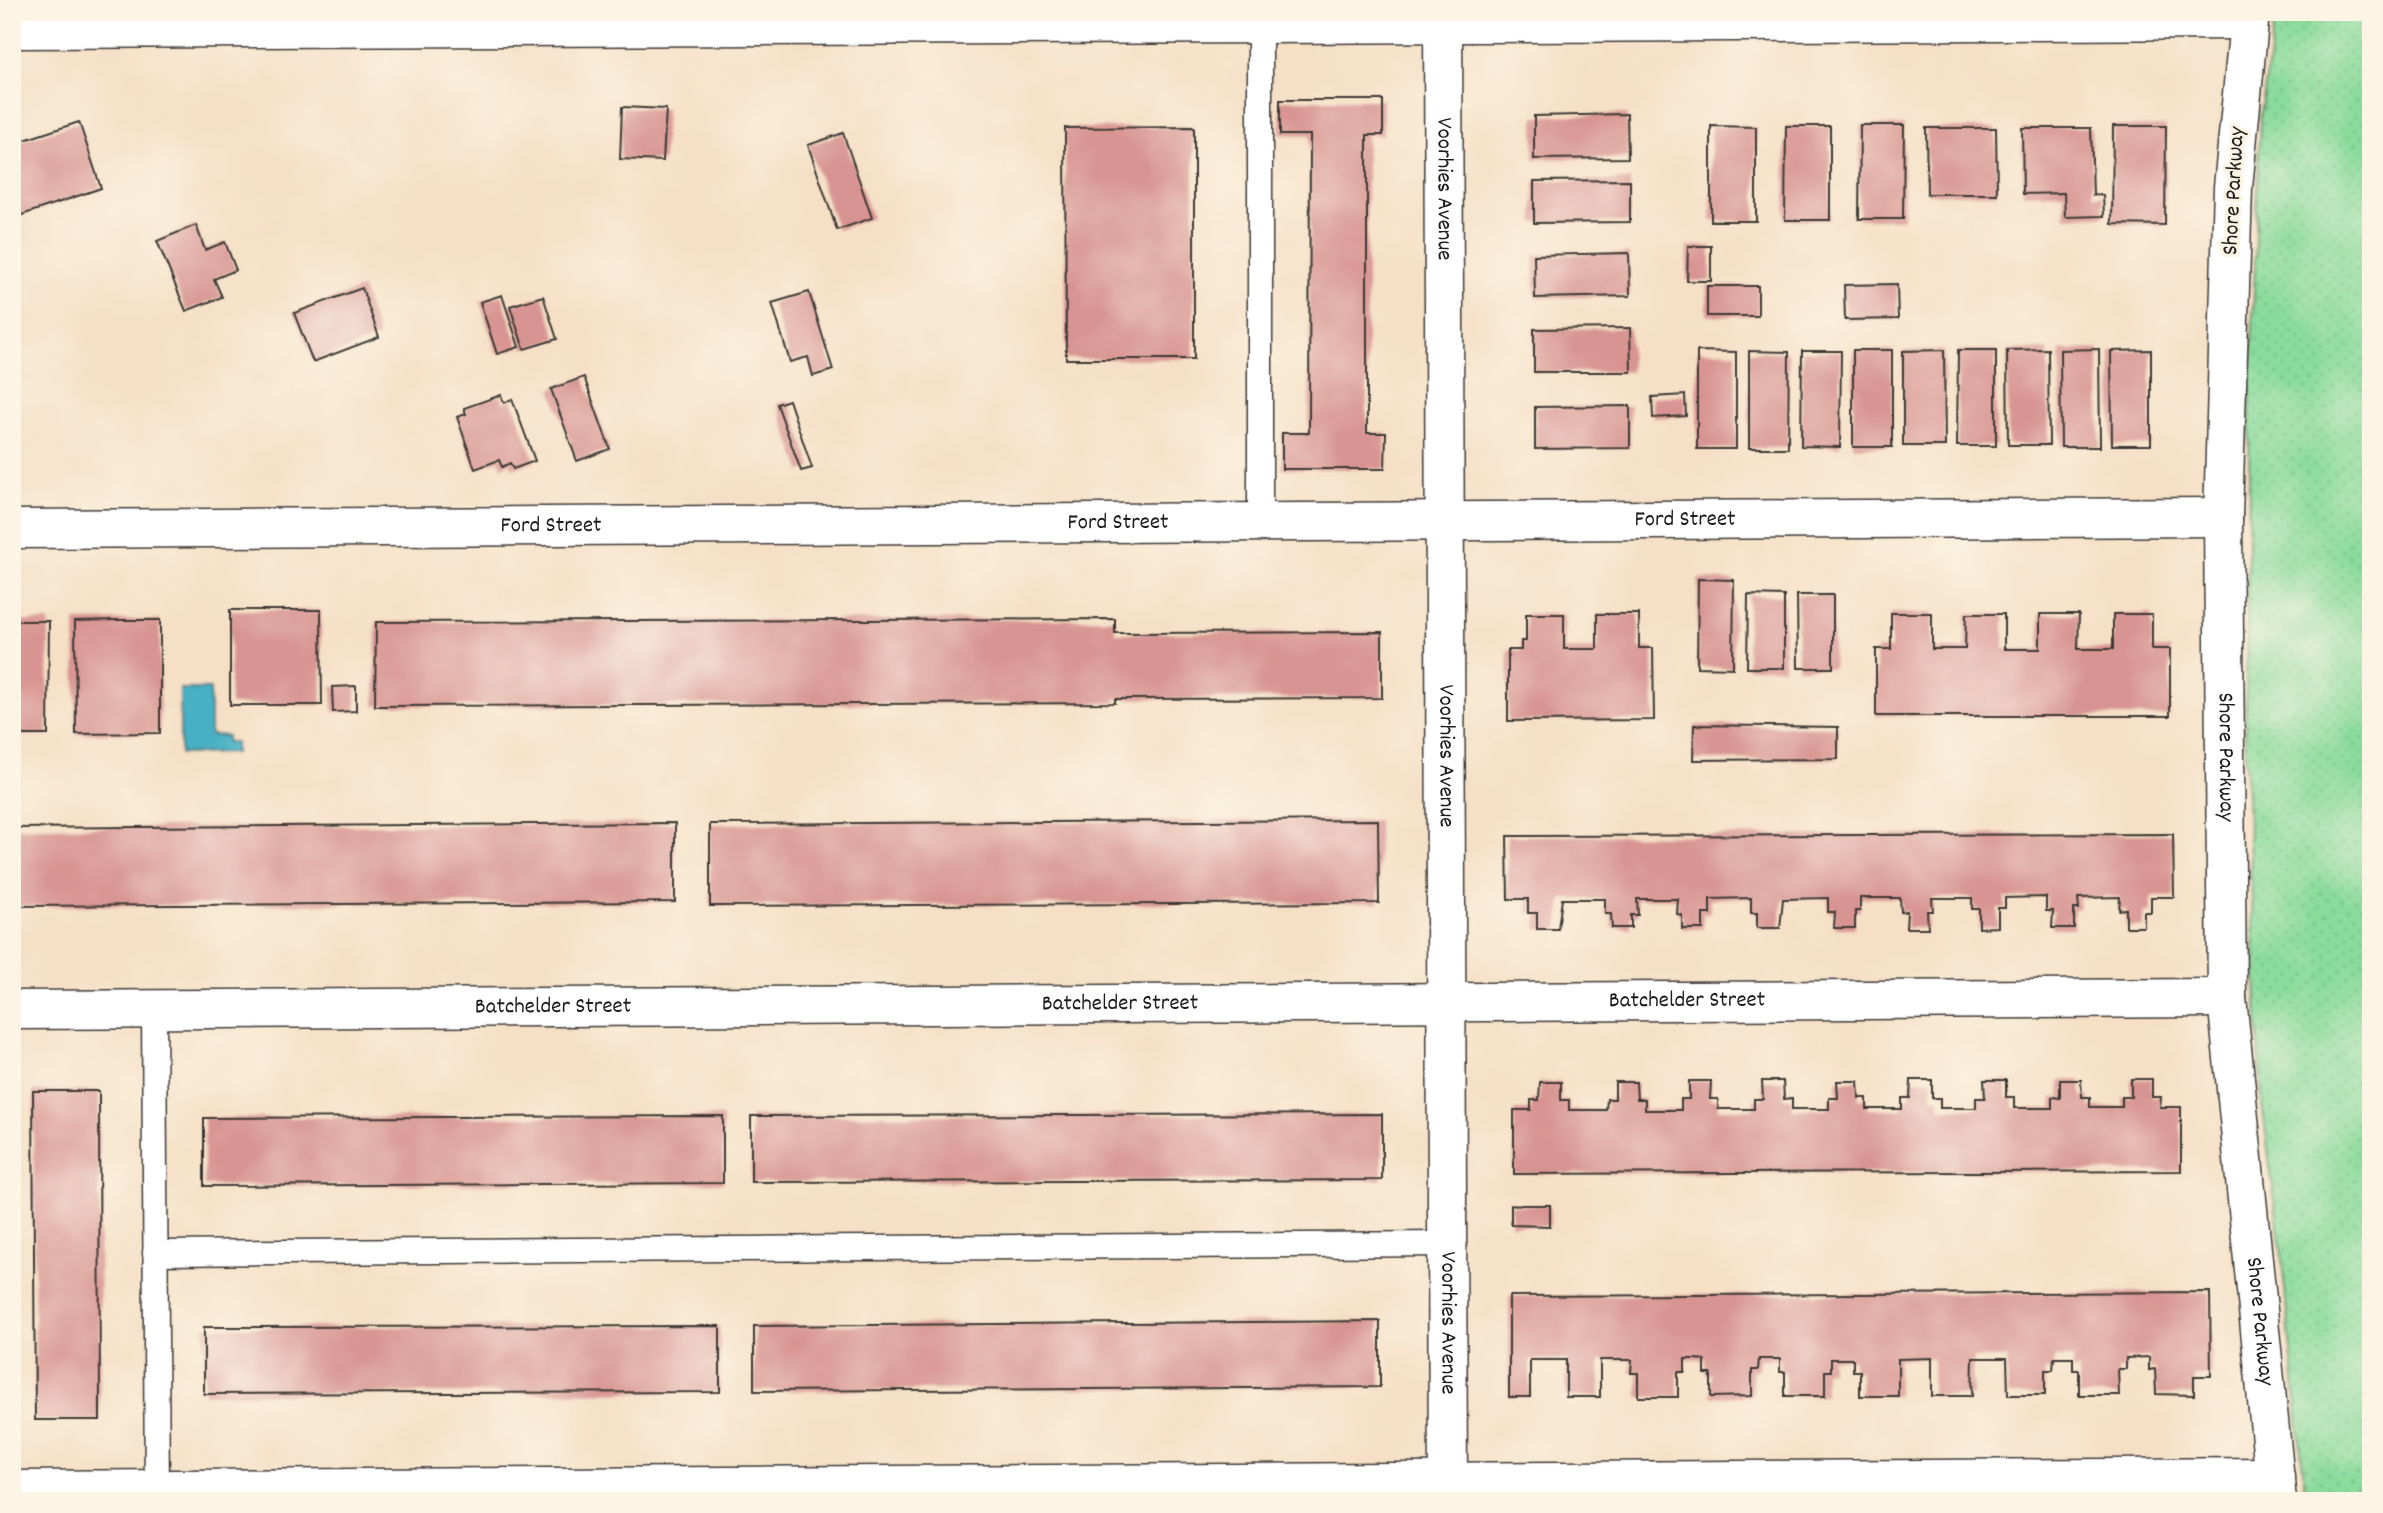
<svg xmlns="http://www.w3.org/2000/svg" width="2383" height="1513" viewBox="0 0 2383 1513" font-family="Dekko,sans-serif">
<defs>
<pattern id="park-dots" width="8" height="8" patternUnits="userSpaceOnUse" patternTransform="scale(1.75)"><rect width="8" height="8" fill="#8adb9c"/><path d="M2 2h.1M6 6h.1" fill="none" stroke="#76bb86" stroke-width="1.8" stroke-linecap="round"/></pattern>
</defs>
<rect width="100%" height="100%" fill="#fcf5e5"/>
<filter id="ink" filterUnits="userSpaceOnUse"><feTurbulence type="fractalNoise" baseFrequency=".0143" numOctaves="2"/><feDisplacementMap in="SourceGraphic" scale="14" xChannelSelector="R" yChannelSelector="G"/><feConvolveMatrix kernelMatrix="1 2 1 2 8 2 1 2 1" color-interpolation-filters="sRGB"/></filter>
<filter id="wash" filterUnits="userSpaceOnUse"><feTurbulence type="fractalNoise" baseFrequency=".00686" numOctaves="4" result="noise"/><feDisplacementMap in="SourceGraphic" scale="28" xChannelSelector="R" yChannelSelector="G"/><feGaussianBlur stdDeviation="1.57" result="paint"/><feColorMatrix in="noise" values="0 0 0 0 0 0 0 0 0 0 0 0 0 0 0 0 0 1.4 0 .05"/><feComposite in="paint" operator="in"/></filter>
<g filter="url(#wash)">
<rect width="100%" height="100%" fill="#f5e0c6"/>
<!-- park -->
<polygon fill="url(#park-dots)" stroke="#537c5c" stroke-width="2" points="2276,12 2371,12 2371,1501 2306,1501 2281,1250 2262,1103 2245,757 2250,405 2260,119"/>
<!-- water -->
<polygon fill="#46b0c5" stroke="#316670" stroke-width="2" points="180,689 210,689 210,735 227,736 227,742 235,742 235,753 180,754"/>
<g id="blocks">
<!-- building -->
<g fill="#d89492">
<polygon points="1280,100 1383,100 1383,135 1367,135 1367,433 1386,433 1385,469 1282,469 1282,433 1309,433 1310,135 1280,135"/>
<polygon points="622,107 666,109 663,161 620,159"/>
<polygon points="1627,114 1628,158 1534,159 1534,116"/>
<polygon points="79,122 101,188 16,217 12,207 12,144"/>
<polygon points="1860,125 1904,125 1903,219 1859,219"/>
<polygon points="1711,126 1756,127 1756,221 1711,221"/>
<polygon points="1786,126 1830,126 1830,220 1785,220"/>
<polygon points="2113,126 2166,126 2165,225 2112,224"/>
<polygon points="1194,127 1194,359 1066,359 1065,128"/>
<polygon points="1926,128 1996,128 1997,194 1927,194"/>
<polygon points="2022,128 2091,128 2093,195 2103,195 2104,216 2065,217 2064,193 2023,194"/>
<polygon points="843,133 872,218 837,230 808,145"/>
<polygon points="1630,180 1630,222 1534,223 1534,181"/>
<polygon points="196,225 205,250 225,242 236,270 214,279 222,297 186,311 157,241"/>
<polygon points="1688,246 1711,246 1711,281 1687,281"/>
<polygon points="1629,253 1630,296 1535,298 1534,255"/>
<polygon points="1897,284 1898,319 1845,320 1844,285"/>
<rect x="1707" y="286" width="51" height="30"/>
<polygon points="362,288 379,337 313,362 294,313"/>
<polygon points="809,292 833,370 813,376 808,357 790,362 772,303"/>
<polygon points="502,295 519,347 497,354 480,302"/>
<polygon points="543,296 557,339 524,349 510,306"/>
<polygon points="1630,328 1631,372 1534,372 1534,329"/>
<polygon points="2048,349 2049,445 2008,445 2007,350"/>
<polygon points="2099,349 2100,447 2061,447 2060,350"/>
<rect x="1853" y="350" width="39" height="97"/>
<polygon points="1944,350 1945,446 1903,446 1903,351"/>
<polygon points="1958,350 1996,350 1996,446 1957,446"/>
<polygon points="2151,350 2151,445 2112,445 2111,351"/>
<polygon points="1697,351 1736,352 1736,449 1697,449"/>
<polygon points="1749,351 1789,352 1788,448 1749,448"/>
<polygon points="1802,351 1841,351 1840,447 1801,446"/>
<polygon points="584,377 610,449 577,461 551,389"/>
<polygon points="501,395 504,403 512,399 535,461 513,469 510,463 502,467 499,460 475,469 457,417 466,414 464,408"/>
<polygon points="1685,395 1686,416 1653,418 1652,397"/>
<polygon points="789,400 812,468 801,471 777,404"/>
<polygon points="1630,406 1630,448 1535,449 1535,407"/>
<polygon points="1698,579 1734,580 1733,668 1697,667"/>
<polygon points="1748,595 1784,596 1784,668 1747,668"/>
<polygon points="1797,595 1833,595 1833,668 1798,668"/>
<polygon points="230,610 321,610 322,705 230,705"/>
<polygon points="1891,613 1932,613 1932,649 1965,649 1966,614 2004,614 2004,649 2040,649 2040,614 2079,614 2078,649 2113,649 2113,614 2152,614 2152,649 2170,649 2170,716 1876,716 1876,649 1891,649"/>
<polygon points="1526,614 1564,614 1564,649 1597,649 1597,614 1639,614 1639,648 1653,648 1654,720 1508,721 1508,650 1521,650 1521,641 1526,641"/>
<polygon points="1115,619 1115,633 1382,632 1382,698 1115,699 1115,703 375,706 376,622"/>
<polygon points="119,620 160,620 160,733 76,734 75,621"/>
<polygon points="12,621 49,621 48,735 12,735"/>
<polygon points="356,686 356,711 333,712 332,687"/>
<polygon points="1694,725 1838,727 1838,759 1693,760"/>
<polygon points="1378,820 1379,903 710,906 710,824"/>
<polygon points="675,823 675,902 12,906 12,828"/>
<polygon points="2173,834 2174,897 2151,897 2151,912 2144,912 2144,927 2126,927 2126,909 2119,910 2120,897 2078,898 2079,909 2074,909 2074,928 2052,928 2053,911 2046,911 2046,897 2005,898 2005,908 1998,908 1998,927 1979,928 1979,909 1972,909 1972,898 1932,898 1933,911 1927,911 1928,928 1906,928 1907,911 1901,912 1900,898 1860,898 1860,911 1855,911 1855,928 1834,928 1835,912 1828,912 1828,898 1783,899 1780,928 1757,928 1757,913 1751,913 1751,898 1710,899 1710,914 1703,914 1703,929 1682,929 1682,915 1677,914 1678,899 1637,899 1638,915 1631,915 1631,928 1612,928 1611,914 1605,914 1605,899 1562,899 1558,929 1537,929 1537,913 1528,913 1528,899 1508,899 1507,836"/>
<polygon points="2131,1079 2152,1079 2152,1097 2161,1097 2160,1107 2181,1107 2181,1171 1514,1174 1514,1110 1531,1110 1531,1100 1539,1100 1540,1082 1561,1082 1561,1100 1569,1100 1569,1110 1606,1110 1607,1099 1615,1099 1615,1082 1636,1082 1637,1099 1645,1099 1645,1110 1681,1110 1681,1099 1689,1099 1689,1081 1711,1081 1710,1099 1718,1099 1718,1109 1754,1109 1754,1099 1763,1099 1762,1081 1783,1081 1784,1099 1792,1098 1792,1109 1829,1109 1829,1098 1838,1098 1837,1081 1858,1081 1859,1098 1867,1098 1867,1109 1902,1109 1902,1098 1910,1098 1911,1080 1932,1080 1932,1098 1940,1098 1940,1108 1976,1108 1976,1098 1985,1098 1984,1080 2006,1080 2006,1097 2014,1097 2014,1108 2052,1108 2052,1097 2060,1098 2060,1080 2081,1080 2082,1097 2090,1097 2090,1107 2122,1107 2122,1097 2131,1097"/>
<polygon points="33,1091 99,1091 100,1420 35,1420"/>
<polygon points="1382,1114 1382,1180 751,1182 751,1116"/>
<polygon points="723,1116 723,1183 204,1186 204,1118"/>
<polygon points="1511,1205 1550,1205 1550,1226 1511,1225"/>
<polygon points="2210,1292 2211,1376 2194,1376 2194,1395 2156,1394 2155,1369 2149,1370 2149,1357 2126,1358 2126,1369 2118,1369 2119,1395 2079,1395 2079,1370 2073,1370 2073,1358 2054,1358 2053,1370 2045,1370 2045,1395 2008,1395 2007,1358 1973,1358 1972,1396 1932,1396 1932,1358 1898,1359 1898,1396 1860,1396 1860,1371 1853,1371 1853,1359 1831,1359 1831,1371 1825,1371 1825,1396 1785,1396 1785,1372 1780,1372 1780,1359 1759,1359 1758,1370 1752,1370 1752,1396 1711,1397 1711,1374 1705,1374 1705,1360 1695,1359 1685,1359 1685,1372 1678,1372 1678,1397 1638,1397 1638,1373 1631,1373 1632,1360 1600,1360 1600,1397 1566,1397 1566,1360 1530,1360 1530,1397 1509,1397 1509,1296"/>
<polygon points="1380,1321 1380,1387 754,1391 754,1326"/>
<polygon points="720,1326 720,1392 204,1394 204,1327"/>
</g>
</g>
</g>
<g filter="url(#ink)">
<use href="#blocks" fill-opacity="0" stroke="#3d3936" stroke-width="2"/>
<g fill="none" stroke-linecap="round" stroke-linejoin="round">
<defs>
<g id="service">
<polyline points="1260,24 1260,522"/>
<polyline points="154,1008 157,1501"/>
<polyline points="155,1253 1447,1244"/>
</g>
<g id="minor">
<path id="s1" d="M1443,12L1448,1501"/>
<polyline points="12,29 2248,20"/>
<path id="s2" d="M12,529L2223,517"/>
<path id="s3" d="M12,1010L2227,998"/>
<polyline points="12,1490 2275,1477"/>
</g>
<g id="secondary">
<path id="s4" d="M2250,12L2233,187L2223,517L2227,998L2277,1501"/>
</g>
</defs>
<!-- service casing -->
<use href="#service" stroke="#3d3936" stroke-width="27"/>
<!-- minor casing -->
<use href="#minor" stroke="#3d3936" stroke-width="41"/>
<!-- secondary casing -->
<use href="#secondary" stroke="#3d3936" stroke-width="41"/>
<!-- service -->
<use href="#service" stroke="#fff" stroke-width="24"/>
<!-- minor -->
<use href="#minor" stroke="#fff" stroke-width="38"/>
<!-- secondary -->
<use href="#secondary" stroke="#fff" stroke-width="38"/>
</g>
</g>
<g text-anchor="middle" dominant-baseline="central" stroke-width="7" stroke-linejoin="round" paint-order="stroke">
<!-- street labels -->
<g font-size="23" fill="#1c1c1c" stroke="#fcf5e5">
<text stroke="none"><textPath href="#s1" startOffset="177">Voorhies Avenue</textPath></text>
<text transform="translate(2235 191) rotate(-87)">Shore Parkway</text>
<text stroke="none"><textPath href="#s2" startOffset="1673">Ford Street</textPath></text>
<text stroke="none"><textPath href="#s2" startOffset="1106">Ford Street</textPath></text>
<text stroke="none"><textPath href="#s2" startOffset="539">Ford Street</textPath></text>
<text stroke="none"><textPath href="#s1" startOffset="744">Voorhies Avenue</textPath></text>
<text stroke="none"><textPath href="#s4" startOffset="746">Shore Parkway</textPath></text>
<text stroke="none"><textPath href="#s3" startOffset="1675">Batchelder Street</textPath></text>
<text stroke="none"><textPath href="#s3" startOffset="1108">Batchelder Street</textPath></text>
<text stroke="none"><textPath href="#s3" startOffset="541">Batchelder Street</textPath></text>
<text stroke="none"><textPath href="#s1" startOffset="1311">Voorhies Avenue</textPath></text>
<text stroke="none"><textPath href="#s4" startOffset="1312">Shore Parkway</textPath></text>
</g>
</g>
<!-- margin -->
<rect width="2383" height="1513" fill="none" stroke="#fcf5e5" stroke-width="42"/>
</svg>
